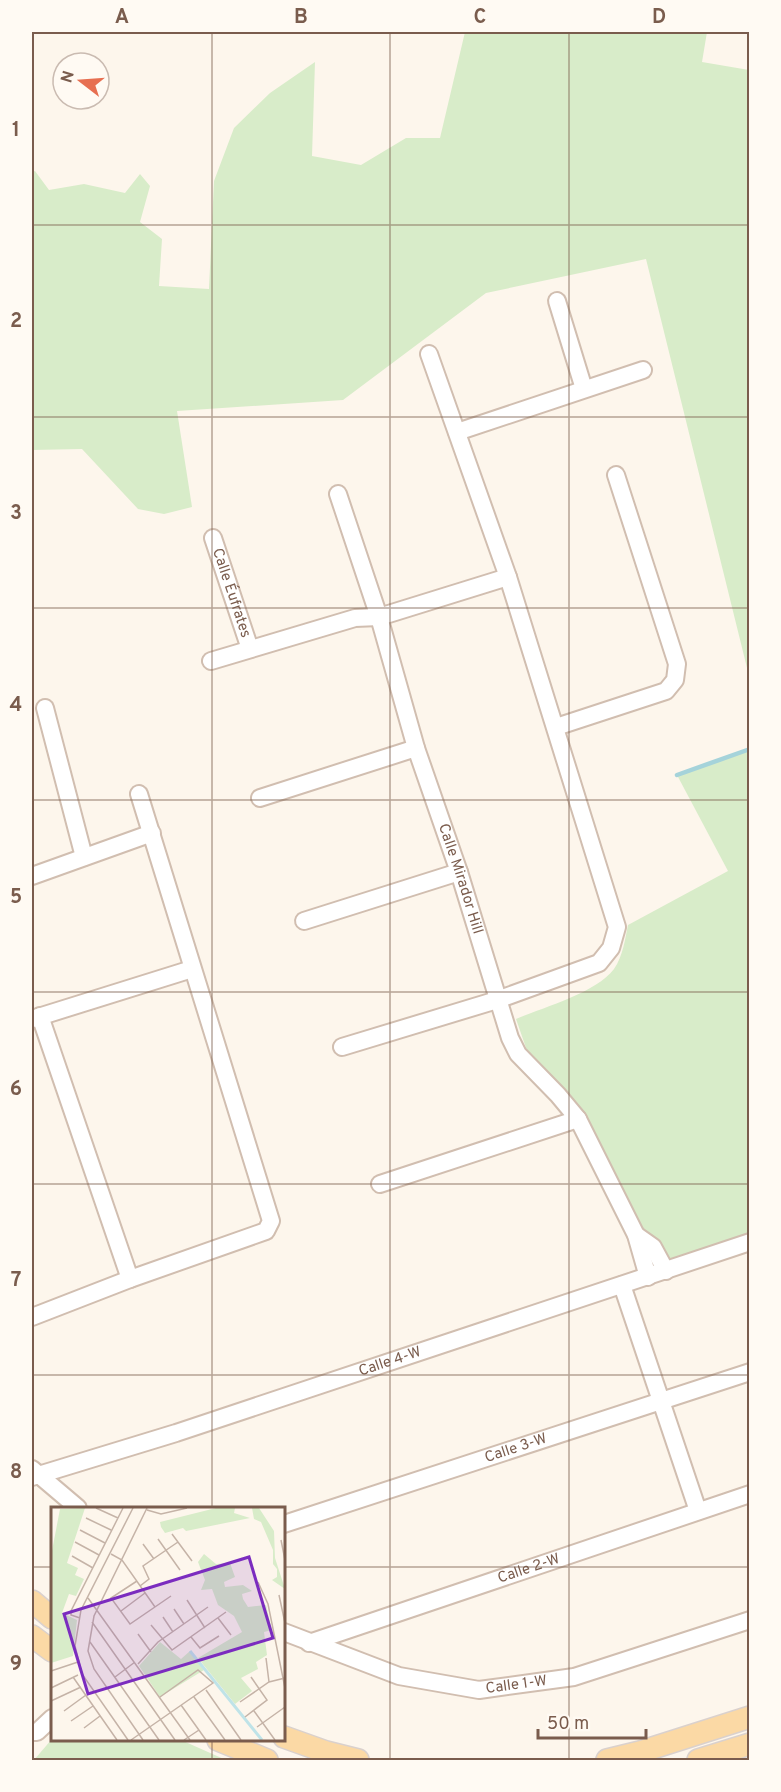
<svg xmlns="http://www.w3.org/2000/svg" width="781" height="1792" viewBox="0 0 781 1792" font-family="Overpass,sans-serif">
<rect width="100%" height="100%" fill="#fdf6ec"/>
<!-- green -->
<g fill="#d8ecc9">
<polygon points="465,32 707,32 702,62 749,70 749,676 646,259 486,293 343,400 177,411 192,507 164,514 138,509 82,449 32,450 32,172 35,171 49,190 84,184 125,193 140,174 150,186 140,222 162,239 159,286 209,289 214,181 234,128 270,93 315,62 312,156 361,165 406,138 440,138"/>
<path d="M749,749V1244L671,1269L532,1065L516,1019C544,1007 596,993 614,969C623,956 625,939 628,925L728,871L677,775Z"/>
<polygon points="52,1739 181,1740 226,1760 34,1760"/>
</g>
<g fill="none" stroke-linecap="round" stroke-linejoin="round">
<!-- stream -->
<polyline stroke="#a5d3da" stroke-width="4.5" points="677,775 750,749"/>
<defs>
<g id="minor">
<polyline points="557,301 584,389"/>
<polyline points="457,432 643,370"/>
<path id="s1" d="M338,494L379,617L416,748L459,872L510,1038L518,1054L558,1095L578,1119L636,1235L648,1277"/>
<path id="s2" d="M213,538L250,649"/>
<polyline points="211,661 355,618 379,617 508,577"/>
<polyline points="45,708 84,857"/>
<polyline points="556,727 666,691 675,680 677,664 616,475"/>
<polyline points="260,798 416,748"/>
<polyline points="32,876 152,833"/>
<polyline points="304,921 459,872"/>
<polyline points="40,1016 130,1279"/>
<polyline points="32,1019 192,969"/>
<polyline points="342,1047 497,1000 599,963 611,948 617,927 508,577 429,354"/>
<polyline points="380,1184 578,1119"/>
<polyline points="636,1235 653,1247 666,1271"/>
<polyline points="622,1285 698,1511"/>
<polyline points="32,1317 130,1279 266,1231 271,1221 139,794"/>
<polyline points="32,1469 78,1508"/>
<path id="s3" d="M32,1477L176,1433L750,1242"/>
<path id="s4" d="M284,1524L750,1372"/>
<path id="s5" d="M284,1632L399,1676L479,1690L574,1677L750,1620"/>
<path id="s6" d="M309,1643L750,1494"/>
<polyline points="32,1732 37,1732 52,1718"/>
</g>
<g id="major">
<polyline points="32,1601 52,1618"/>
<polyline points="32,1636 52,1651"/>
<polyline points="284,1737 326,1752 358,1760"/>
<polyline points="218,1740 267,1760"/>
<polyline points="607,1760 640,1752 750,1717"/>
<polyline points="698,1760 750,1744"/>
</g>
</defs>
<!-- minor casing -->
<use href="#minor" stroke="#d1beb0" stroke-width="20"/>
<!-- major casing -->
<use href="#major" stroke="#dad1cd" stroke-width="24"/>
<!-- minor -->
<use href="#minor" stroke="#fff" stroke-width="16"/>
<!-- major -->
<use href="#major" stroke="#fbd9a5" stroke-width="21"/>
</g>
<!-- grid -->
<path fill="none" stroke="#7a5c4d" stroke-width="1.5" stroke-opacity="0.55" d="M212,32V1508M390,32V1760M569,32V1760M32,225H750M32,417H750M32,608H750M32,800H750M32,992H750M32,1184H750M32,1375H750M32,1567H52M284,1567H750M212,1740V1760"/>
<g text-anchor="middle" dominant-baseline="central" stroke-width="4.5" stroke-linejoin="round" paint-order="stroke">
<!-- street labels -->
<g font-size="15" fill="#7a5c4d" stroke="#fffaf3">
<text stroke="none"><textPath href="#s2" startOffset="58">Calle Éufrates</textPath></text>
<text stroke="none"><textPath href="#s1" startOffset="404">Calle Mirador Hill</textPath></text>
<text stroke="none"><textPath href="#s3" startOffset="376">Calle 4-W</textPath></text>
<text stroke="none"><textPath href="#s4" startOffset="244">Calle 3-W</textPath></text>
<text stroke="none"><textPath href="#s6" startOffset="232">Calle 2-W</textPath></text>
<text stroke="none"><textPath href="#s5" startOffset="242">Calle 1-W</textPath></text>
</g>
</g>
<!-- overview -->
<g transform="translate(51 1507)">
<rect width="234" height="234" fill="#fdf6ec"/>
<path d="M34,1L16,56L27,61L24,68L33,72L25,89L18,87L11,106L26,113L22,149L0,156V49L9,2ZM165,1H184L183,6L199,11L135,24L132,21L114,26L110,20L109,15ZM201,1H208L223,24L224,51L234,82L221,73L226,70V62L222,57V43L210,15L203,12ZM153,47L165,57L179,56L184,70L173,75L174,80L192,78L201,84L191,87L192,92L197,100L215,98L221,123L213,125L216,148L205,155L207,162L190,171L201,184L184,197L147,151L191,125L183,109L167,98L161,82L150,83L154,73L147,55ZM109,135L130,152L139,144L153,163L109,190L88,159Z" fill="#d8ecc9"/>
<path fill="none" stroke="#bfe3e8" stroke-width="3" d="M139,144L211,233"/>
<path fill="none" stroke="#c5b3a7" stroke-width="1.5" d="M45,1L67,11M96,3L110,7L136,1M35,11L60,23M29,23L54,36M121,27L141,54M107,32L129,63M230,33L234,53M24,35L48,48M92,37L103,52M60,47L71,53L104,100M21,49L42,61M86,74L60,91L79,117L120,89M207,75L217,97L234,181M89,79L98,72L92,59L127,35M228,88L234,116M37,91L139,233M136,93L154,121M123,102L133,117M70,104L94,86M112,110L122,125M29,111L20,108V104L72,1M167,111L180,128M41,115L124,233M100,118L121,143L175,105M87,127L100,145M140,130L149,141L168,129M39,135L108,233M215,151L218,175M87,157L107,135L157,100M0,164L27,155M22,170L66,233M64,170L84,155M0,181L27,168M155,183L190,233M143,190L174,233M0,194L30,180M189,195L218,175L234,171M130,198L155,233M13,204L35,188M203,204L224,233M194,210L216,193L200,170M20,214L42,199M206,220L234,200M33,221L49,209M77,233L31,167L24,139L30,103L82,1M80,233L162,176L147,163L109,190M92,233L43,162L37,144L43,109L96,1M133,233L148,223"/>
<path fill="#7b2cbf" fill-opacity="0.15" stroke="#7b2cbf" stroke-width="3" d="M198,50L222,131L37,187L13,107Z"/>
<rect width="234" height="234" fill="none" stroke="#7a5c4d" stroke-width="3"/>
</g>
<!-- border -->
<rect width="781" height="1792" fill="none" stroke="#fffaf3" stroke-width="66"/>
<!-- north arrow -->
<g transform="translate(81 81) rotate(287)"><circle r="28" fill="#fffaf3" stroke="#cabbb1" stroke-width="1.5"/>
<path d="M0-4.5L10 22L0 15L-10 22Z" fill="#e76f51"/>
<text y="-9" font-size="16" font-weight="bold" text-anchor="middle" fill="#7a5c4d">N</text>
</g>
<!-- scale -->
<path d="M538 1729v9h108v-9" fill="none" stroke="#7a5c4d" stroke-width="3"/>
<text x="547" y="1729" font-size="18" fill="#7a5c4d" stroke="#fffaf3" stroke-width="4.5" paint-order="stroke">50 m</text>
<rect x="33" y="33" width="715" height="1726" fill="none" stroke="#7a5c4d" stroke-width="2"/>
<g font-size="20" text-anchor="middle" font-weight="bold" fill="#7a5c4d">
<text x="122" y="23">A</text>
<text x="301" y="23">B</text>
<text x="480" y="23">C</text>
<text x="659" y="23">D</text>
<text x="16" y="136">1</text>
<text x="16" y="327">2</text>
<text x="16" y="519">3</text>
<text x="16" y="711">4</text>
<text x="16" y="903">5</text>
<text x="16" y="1095">6</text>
<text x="16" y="1286">7</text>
<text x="16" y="1478">8</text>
<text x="16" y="1670">9</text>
</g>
</svg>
